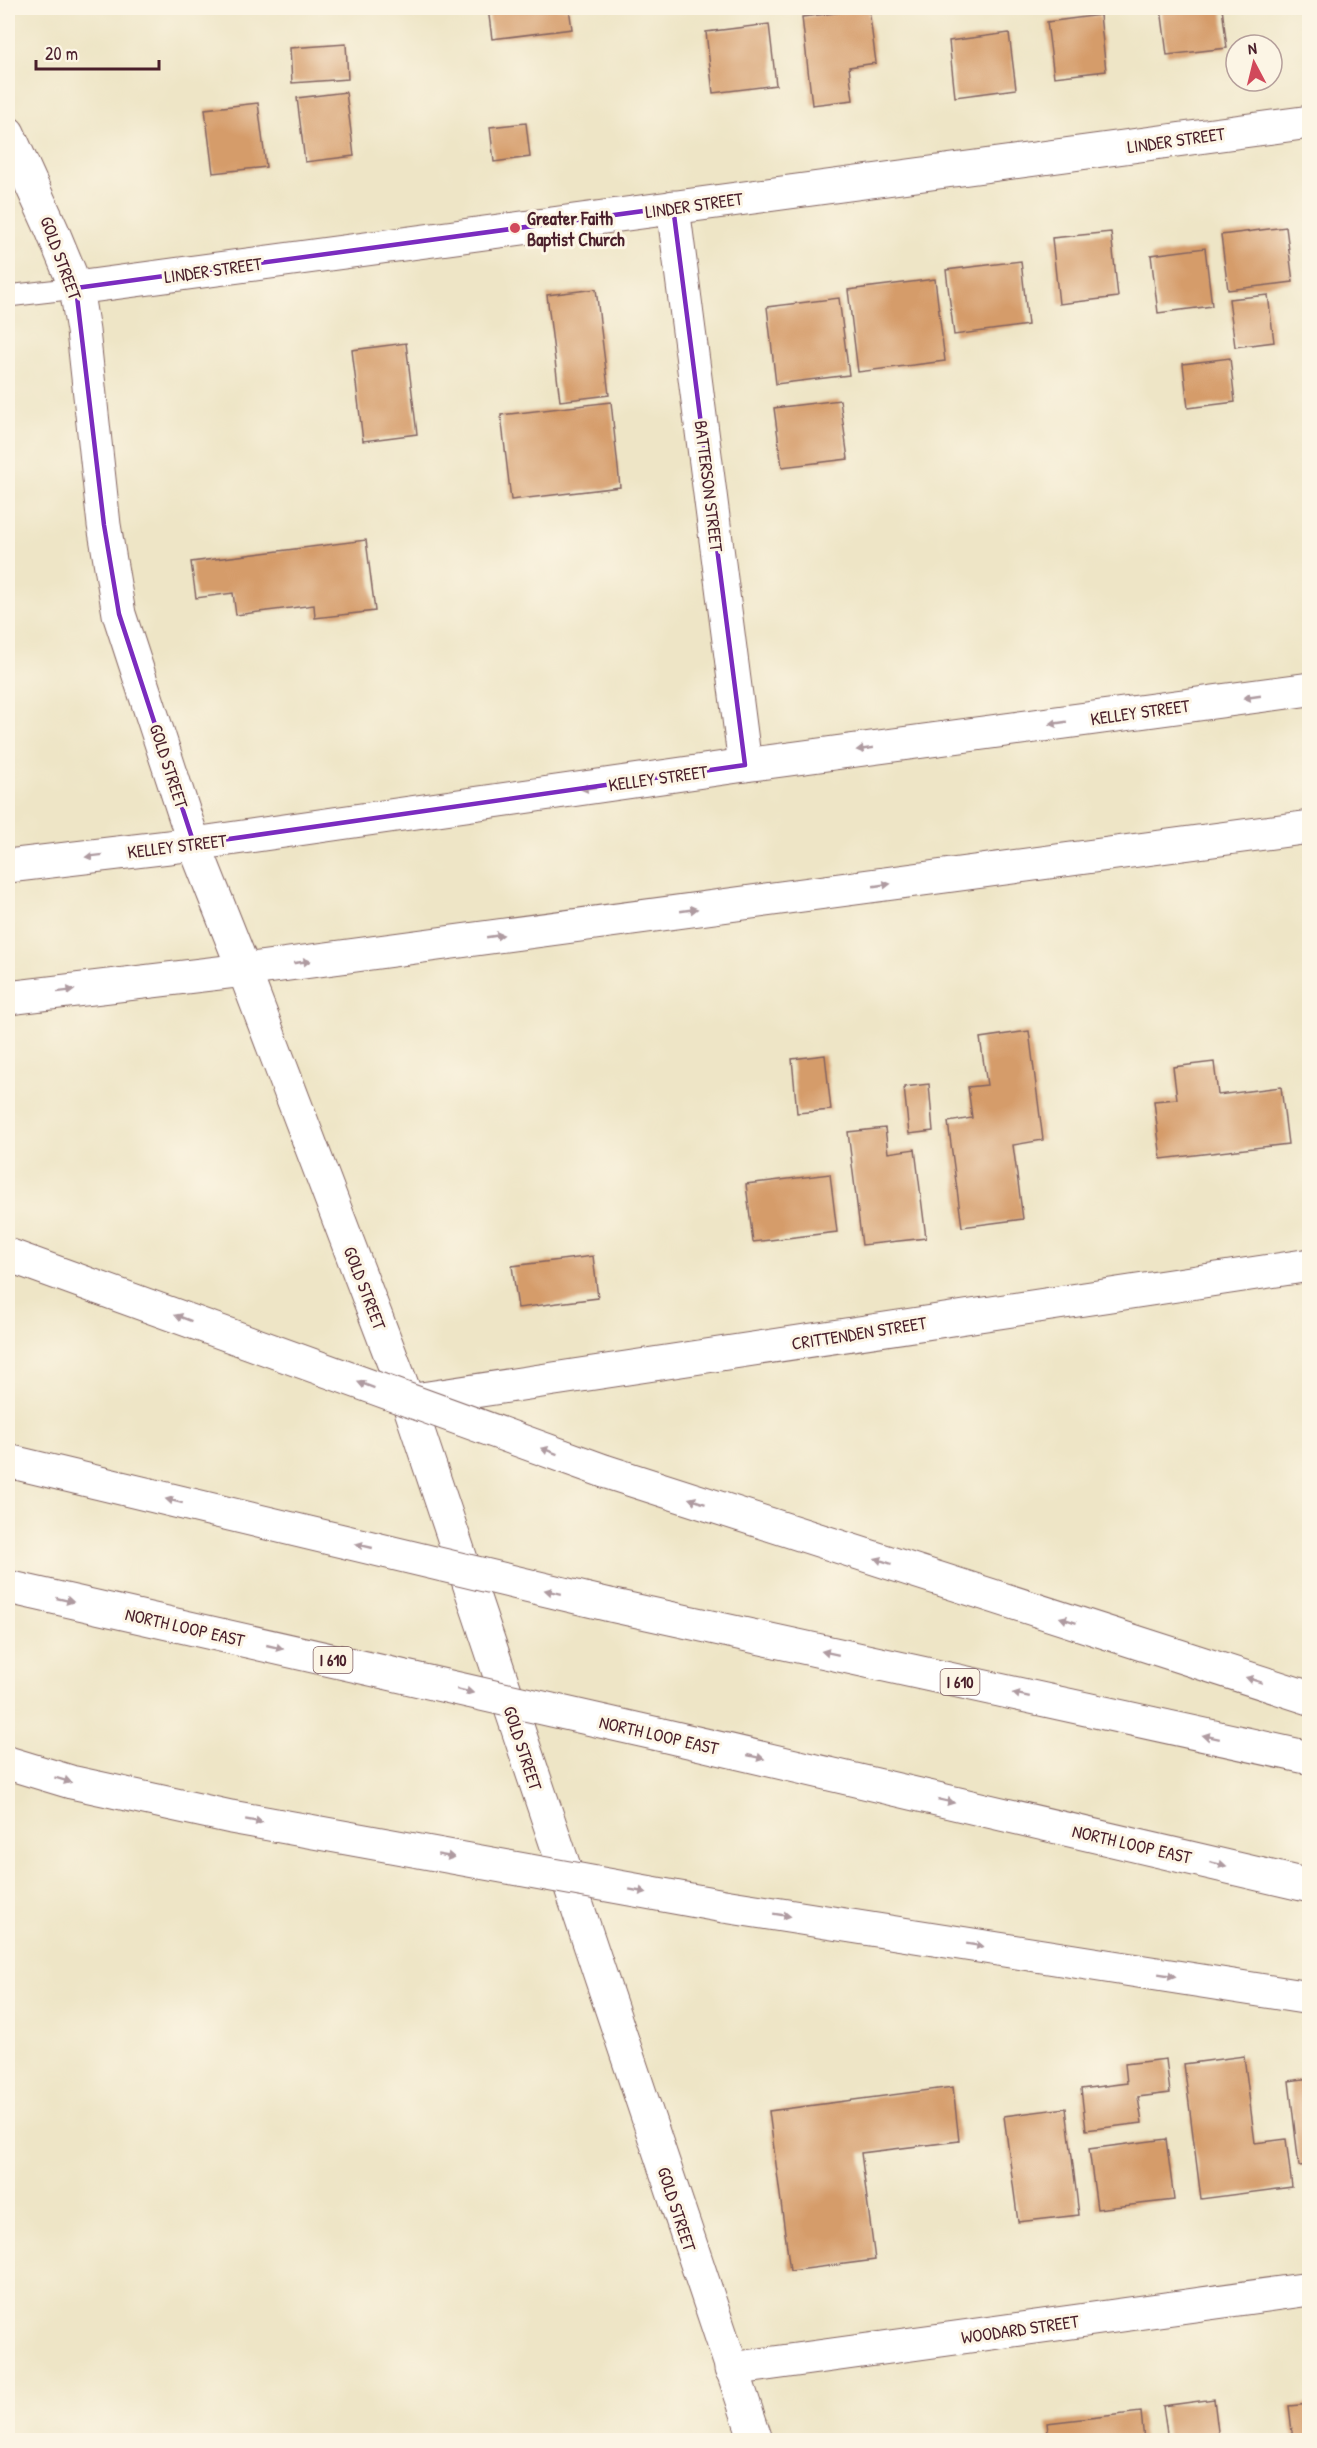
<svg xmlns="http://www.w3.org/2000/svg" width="1317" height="2448" viewBox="0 0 1317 2448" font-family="'Patrick Hand',sans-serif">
<rect width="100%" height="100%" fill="#fcf5e5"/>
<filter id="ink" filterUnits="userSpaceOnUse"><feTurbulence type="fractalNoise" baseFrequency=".0167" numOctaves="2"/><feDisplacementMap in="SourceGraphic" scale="12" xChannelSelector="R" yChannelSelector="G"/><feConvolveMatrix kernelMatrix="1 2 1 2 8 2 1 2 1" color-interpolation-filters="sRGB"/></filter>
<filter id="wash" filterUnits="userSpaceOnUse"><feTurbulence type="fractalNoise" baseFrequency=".008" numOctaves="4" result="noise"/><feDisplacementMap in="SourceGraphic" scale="24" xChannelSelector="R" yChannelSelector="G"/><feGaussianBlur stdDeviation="1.35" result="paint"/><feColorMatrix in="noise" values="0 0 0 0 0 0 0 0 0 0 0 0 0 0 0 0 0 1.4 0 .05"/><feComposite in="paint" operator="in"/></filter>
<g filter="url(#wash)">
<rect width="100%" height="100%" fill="#eee5c6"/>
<g id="blocks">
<!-- building -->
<g fill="#d59c6b">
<polygon points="488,8 569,8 572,29 492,39"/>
<polygon points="1161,8 1222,8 1227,48 1167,55"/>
<polygon points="869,9 876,63 849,67 853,100 812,105 802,17"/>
<polygon points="1100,15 1106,71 1054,77 1047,22"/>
<polygon points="769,24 776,85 713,93 706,32"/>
<polygon points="1009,33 1016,89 955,97 949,41"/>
<polygon points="346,44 348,79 292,83 290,48"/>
<polygon points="346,92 354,156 305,162 297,98"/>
<polygon points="258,103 266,167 213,173 205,109"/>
<polygon points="526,123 530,157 494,162 490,127"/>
<polygon points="1286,227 1293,282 1228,290 1221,235"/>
<polygon points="1111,232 1118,297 1059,304 1052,238"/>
<polygon points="1205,248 1212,306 1158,313 1151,255"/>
<polygon points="1021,261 1028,325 954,335 946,270"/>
<polygon points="935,279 945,361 858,372 848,290"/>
<polygon points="596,289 609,395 560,401 547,295"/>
<polygon points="1268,295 1274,342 1235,347 1229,299"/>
<polygon points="839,298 849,375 776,384 767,307"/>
<polygon points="406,343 417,434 363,441 352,350"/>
<polygon points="1230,358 1235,402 1188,408 1183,364"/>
<polygon points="840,400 848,459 782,467 774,408"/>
<polygon points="611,402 620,487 511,500 501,415"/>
<polygon points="366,540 375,611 315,618 314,605 236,615 233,593 196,598 191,562"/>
<polygon points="1029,1031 1043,1140 1013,1145 1023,1219 962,1227 948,1122 972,1118 968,1087 987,1085 980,1038"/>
<polygon points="825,1055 831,1110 797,1113 792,1059"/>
<polygon points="1214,1062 1218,1095 1281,1087 1288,1144 1161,1159 1154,1101 1177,1099 1173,1067"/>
<polygon points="929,1084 933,1131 909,1134 904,1087"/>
<polygon points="885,1128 888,1153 915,1149 926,1238 862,1245 848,1132"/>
<polygon points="830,1174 837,1232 753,1242 746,1184"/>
<polygon points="593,1256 598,1298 518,1308 512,1266"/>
<polygon points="1244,2056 1255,2143 1286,2139 1292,2187 1201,2199 1184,2064"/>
<polygon points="1166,2059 1170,2093 1138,2097 1142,2123 1086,2130 1081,2089 1127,2083 1125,2064"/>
<polygon points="1310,2078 1310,2165 1299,2166 1289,2081"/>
<polygon points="953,2087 959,2141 861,2153 875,2260 790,2271 769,2111"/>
<polygon points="1066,2108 1079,2215 1018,2222 1004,2116"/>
<polygon points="1166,2139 1174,2200 1097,2209 1089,2149"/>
<polygon points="1214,2399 1219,2440 1168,2440 1163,2406"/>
<polygon points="1310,2404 1310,2440 1293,2440 1289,2406"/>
<polygon points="1141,2412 1144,2440 1049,2440 1047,2423"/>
</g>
</g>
</g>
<g filter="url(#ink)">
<use href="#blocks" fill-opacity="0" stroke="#836461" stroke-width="1.5"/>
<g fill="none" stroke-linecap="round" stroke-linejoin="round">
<defs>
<polyline id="lane" points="8,296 76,288"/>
<g id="street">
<polyline points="8,133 52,230 76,288 83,331 104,525 119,614 194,844 244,970 408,1401 756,2440"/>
<polyline points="673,207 745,765"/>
<polyline points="76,288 1310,122"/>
<polyline points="408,1401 1310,1265"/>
<polyline points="731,2369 1310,2289"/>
</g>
<g id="secondary">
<polyline points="8,866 194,844 745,765 1310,689"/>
<polyline points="8,998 244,970 1310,827"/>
</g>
<g id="highway">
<polyline points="604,1471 1310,1698"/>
<polyline points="610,1605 1310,1758"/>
<polyline points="658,1734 1310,1886"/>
<polyline points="724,1906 1310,1998"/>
</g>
</defs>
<!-- lane casing -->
<use href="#lane" stroke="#836461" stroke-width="23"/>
<!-- street casing -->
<use href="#street" stroke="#836461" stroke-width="35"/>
<!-- secondary casing -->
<use href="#secondary" stroke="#836461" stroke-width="35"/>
<!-- highway casing -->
<use href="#highway" stroke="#836461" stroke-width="35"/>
<!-- lane -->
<use href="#lane" stroke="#fff" stroke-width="21"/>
<!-- street -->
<use href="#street" stroke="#fff" stroke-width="33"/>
<!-- secondary -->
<use href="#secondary" stroke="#fff" stroke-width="33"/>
<!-- highway -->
<use href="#highway" stroke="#fff" stroke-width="33"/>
<defs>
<g id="highway-bridge">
<polyline points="8,1255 604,1471"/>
<polyline points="8,1461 610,1605"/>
<polyline points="8,1587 658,1734"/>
<polyline points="8,1763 71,1782 231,1817 724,1906"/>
</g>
</defs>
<!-- highway-bridge casing -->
<use href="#highway-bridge" stroke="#836461" stroke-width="35" stroke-linecap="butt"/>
<!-- highway-bridge -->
<use href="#highway-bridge" stroke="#fff" stroke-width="33"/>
</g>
<!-- one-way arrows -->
<defs><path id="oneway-solid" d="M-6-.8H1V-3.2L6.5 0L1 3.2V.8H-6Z" transform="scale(1.5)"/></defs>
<g fill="#ae9aa0">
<use href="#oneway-solid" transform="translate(1252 697) rotate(172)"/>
<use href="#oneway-solid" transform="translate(1058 723) rotate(172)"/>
<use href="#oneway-solid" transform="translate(865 749) rotate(172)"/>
<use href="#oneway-solid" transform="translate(589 788) rotate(172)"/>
<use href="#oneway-solid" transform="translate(94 856) rotate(173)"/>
<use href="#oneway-solid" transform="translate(882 885) rotate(-8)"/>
<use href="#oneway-solid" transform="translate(689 910) rotate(-8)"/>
<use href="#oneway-solid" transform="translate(495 936) rotate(-8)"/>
<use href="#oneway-solid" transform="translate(302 962) rotate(-8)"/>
<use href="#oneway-solid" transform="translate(66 991) rotate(-7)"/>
<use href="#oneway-solid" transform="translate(183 1318) rotate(-160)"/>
<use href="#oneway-solid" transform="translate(366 1385) rotate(-160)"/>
<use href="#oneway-solid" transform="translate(549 1451) rotate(-160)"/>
<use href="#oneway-solid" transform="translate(174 1501) rotate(-167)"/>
<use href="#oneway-solid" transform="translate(697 1501) rotate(-162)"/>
<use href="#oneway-solid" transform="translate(364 1546) rotate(-167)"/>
<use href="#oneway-solid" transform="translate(883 1561) rotate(-162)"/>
<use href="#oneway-solid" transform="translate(553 1592) rotate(-167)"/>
<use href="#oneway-solid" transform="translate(65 1600) rotate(13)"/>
<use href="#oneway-solid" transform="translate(1068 1620) rotate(-162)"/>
<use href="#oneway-solid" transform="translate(275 1647) rotate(13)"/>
<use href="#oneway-solid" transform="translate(830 1653) rotate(-168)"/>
<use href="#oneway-solid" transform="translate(1254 1680) rotate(-162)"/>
<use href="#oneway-solid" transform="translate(465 1691) rotate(13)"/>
<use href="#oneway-solid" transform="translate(1021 1695) rotate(-168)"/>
<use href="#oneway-solid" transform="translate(1211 1737) rotate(-168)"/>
<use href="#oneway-solid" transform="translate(756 1757) rotate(13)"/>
<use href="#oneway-solid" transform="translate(63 1780) rotate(17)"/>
<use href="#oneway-solid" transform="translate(946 1801) rotate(13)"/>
<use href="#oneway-solid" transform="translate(254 1821) rotate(10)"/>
<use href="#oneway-solid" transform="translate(446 1856) rotate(10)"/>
<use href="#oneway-solid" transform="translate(1218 1864) rotate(13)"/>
<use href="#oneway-solid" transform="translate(638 1891) rotate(10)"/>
<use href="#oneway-solid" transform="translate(782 1915) rotate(9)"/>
<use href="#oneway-solid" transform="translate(975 1945) rotate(9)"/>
<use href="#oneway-solid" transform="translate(1167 1975) rotate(9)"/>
</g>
</g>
<!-- marked area -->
<path fill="none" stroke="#7b2cbf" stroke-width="4.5" stroke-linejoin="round" d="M673,207L745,765L194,844L119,614L104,525L76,288Z"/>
<!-- markers -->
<circle fill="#d1495b" stroke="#fcf5e5" stroke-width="2" cx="515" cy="228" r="6"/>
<g text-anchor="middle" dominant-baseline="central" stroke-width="6" stroke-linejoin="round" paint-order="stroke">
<!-- shield labels -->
<g fill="#fcf5e5" stroke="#7f5f63" stroke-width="1.5">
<rect x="313.5" y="1647" width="39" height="26" rx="4.5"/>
<rect x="940.5" y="1669" width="39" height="26" rx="4.5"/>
</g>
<g font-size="16" font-weight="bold" fill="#4a1f2b">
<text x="333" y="1660">I 610</text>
<text x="960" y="1682">I 610</text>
</g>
<!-- street labels -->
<g font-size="18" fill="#4a1f2b" stroke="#fcf5e5">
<text transform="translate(1176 140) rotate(-8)">LINDER STREET</text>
<text transform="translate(694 205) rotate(-8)">LINDER STREET</text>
<text transform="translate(61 258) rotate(70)">GOLD STREET</text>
<text transform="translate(213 270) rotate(-8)">LINDER STREET</text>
<text transform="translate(709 486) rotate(83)">BATTERSON STREET</text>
<text transform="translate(1140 712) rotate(-8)">KELLEY STREET</text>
<text transform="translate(169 766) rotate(72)">GOLD STREET</text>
<text transform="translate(658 778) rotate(-8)">KELLEY STREET</text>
<text transform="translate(177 846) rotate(-7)">KELLEY STREET</text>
<text transform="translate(365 1288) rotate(69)">GOLD STREET</text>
<text transform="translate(859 1333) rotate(-9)">CRITTENDEN STREET</text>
<text transform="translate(185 1627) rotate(13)">NORTH LOOP EAST</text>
<text transform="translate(659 1735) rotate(13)">NORTH LOOP EAST</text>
<text transform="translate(523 1748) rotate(72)">GOLD STREET</text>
<text transform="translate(1132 1844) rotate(13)">NORTH LOOP EAST</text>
<text transform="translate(677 2209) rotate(72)">GOLD STREET</text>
<text transform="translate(1020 2329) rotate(-8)">WOODARD STREET</text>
</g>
<!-- poi labels -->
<g font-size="18" font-weight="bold" fill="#4a1f2b" stroke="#fcf5e5" text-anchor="start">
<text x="527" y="218">Greater Faith<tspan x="527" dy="21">Baptist Church</tspan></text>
</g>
</g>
<!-- margin -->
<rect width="1317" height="2448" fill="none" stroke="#fcf5e5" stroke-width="30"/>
<!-- north arrow -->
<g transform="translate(1254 63) rotate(353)"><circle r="28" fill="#fcf5e5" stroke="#b59f9b" stroke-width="1.5"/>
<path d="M0-4.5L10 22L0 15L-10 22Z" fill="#d1495b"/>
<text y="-9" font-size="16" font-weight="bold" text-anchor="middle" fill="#4a1f2b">N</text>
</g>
<!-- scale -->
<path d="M36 60v9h123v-9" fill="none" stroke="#4a1f2b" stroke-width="3"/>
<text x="45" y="60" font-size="18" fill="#4a1f2b" stroke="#fcf5e5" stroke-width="4.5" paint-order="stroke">20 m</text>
</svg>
